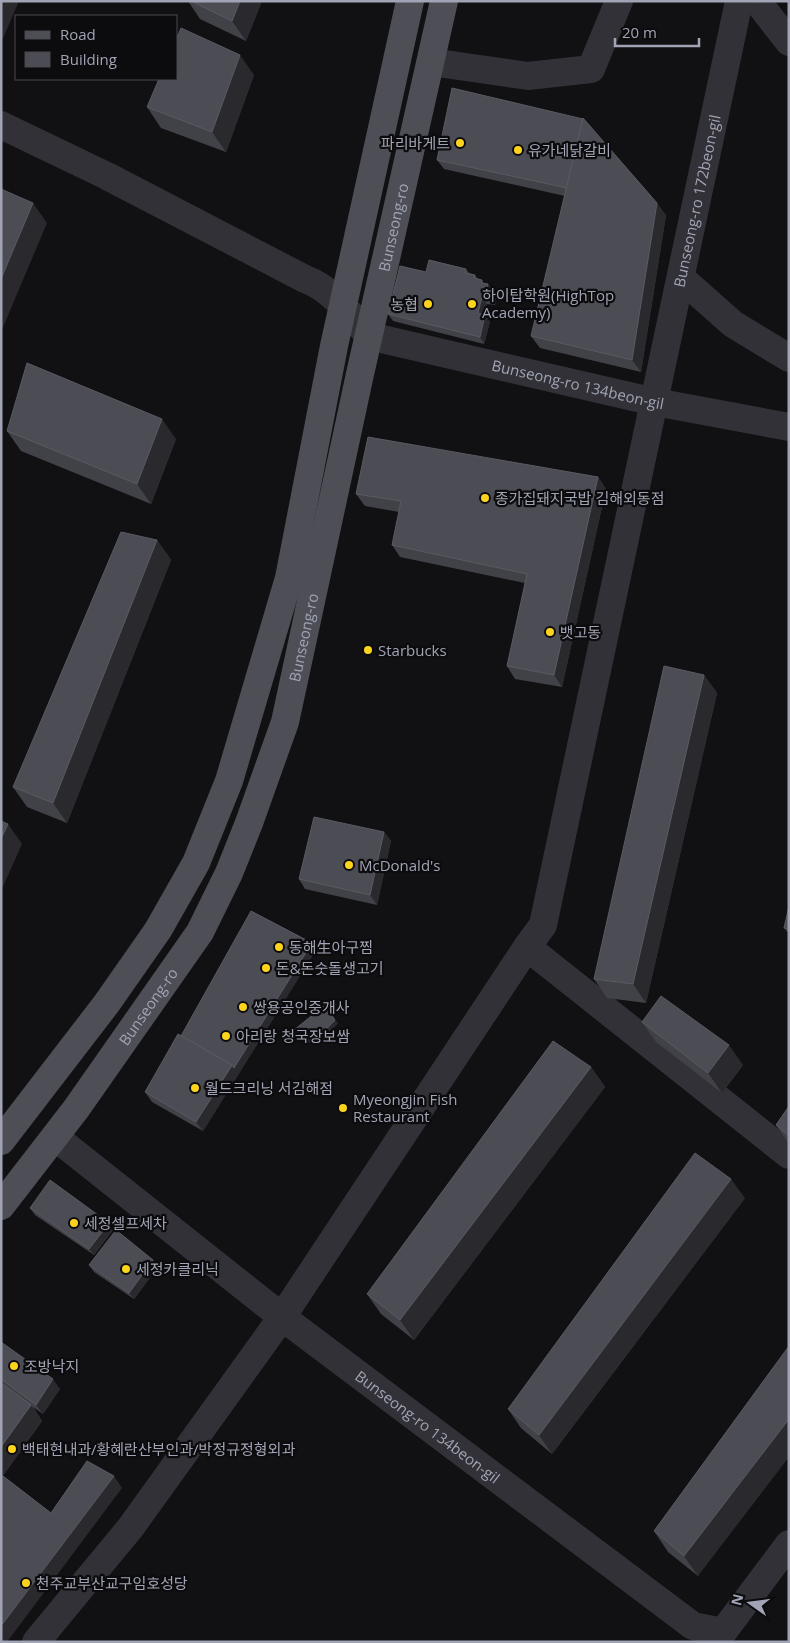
<svg xmlns="http://www.w3.org/2000/svg" width="790" height="1643" viewBox="0 0 790 1643" font-family="'Open Sans','Noto Sans KR',sans-serif">
<rect width="100%" height="100%" fill="#111012"/>
<g fill="none" stroke-linecap="round" stroke-linejoin="round">
<!-- minor -->
<g stroke="#313137" stroke-width="28">
<polyline points="757,1 789,42"/>
<polyline points="431,62 528,76 591,69 619,1"/>
<path id="s1" d="M1,125L107,176L305,279C331,288 351,315 369,336L655,402L789,427"/>
<polyline points="681,278 733,324 789,358"/>
<polyline points="527,947 789,1155"/>
<path id="s2" d="M55,1137L282,1317L693,1626L723,1632L789,1544"/>
<path id="s3" d="M36,1642L131,1527L282,1317L527,947L543,925L739,1"/>
</g>
<!-- major -->
<g stroke="#4d4e56" stroke-width="28">
<polyline points="1,1141 107,1003 158,930 196,863 229,781 289,578 334,346 410,1"/>
<path id="s4" d="M1,1206L76,1109L200,932L229,873L249,823L285,722L360,374L444,1"/>
</g>
</g>
<!-- wall -->
<g fill="#414148">
<polygon points="188,1 262,1 246,41 200,19"/>
<polygon points="254,75 226,152 161,128 147,107"/>
<polygon points="452,88 666,215 641,372 540,348 531,336 565,196 444,169 437,160"/>
<polygon points="466,269 469,273 475,275 478,279 485,284 488,284 497,296 495,305 487,304 484,315 490,322 484,344 393,321 388,314 426,272"/>
<polygon points="7,431 176,439 151,504 21,451"/>
<polygon points="598,477 606,489 562,687 515,679 507,666 525,583 400,557 392,545 399,512 365,506 356,494"/>
<polygon points="157,540 171,560 67,823 27,807 13,787"/>
<polygon points="704,675 717,693 646,1003 607,998 594,979"/>
<polygon points="384,832 391,841 377,905 305,889 299,879"/>
<polygon points="789,906 789,934 784,928"/>
<polygon points="316,950 203,1131 152,1102 145,1092 181,1036"/>
<polygon points="642,1022 743,1065 722,1093 656,1042"/>
<polygon points="338,1023 321,1041 306,1043 296,1033 294,1030"/>
<polygon points="591,1067 605,1087 414,1340 381,1314 367,1294"/>
<polygon points="789,1106 789,1144 776,1125"/>
<polygon points="745,1198 552,1454 521,1428 508,1409"/>
<polygon points="30,1208 113,1230 94,1255 35,1215"/>
<polygon points="153,1260 158,1267 134,1299 94,1272 89,1265"/>
<polygon points="1,1342 60,1389 43,1414 33,1407 42,1421 2,1477"/>
<polygon points="789,1346 698,1576 668,1552 654,1531"/>
</g>
<!-- shaded-wall -->
<g fill="#2a292e">
<polygon points="1,1 19,1 1,43"/>
<polygon points="240,1 262,1 246,41 232,21"/>
<polygon points="240,55 254,75 226,152 212,132"/>
<polygon points="33,203 47,223 1,332 1,279"/>
<polygon points="657,203 666,215 641,372 632,360"/>
<polygon points="488,284 497,296 495,305 490,299 487,288"/>
<polygon points="482,297 487,304 483,320 478,313"/>
<polygon points="485,315 490,322 484,344 480,337"/>
<polygon points="162,419 176,439 151,504 137,484"/>
<polygon points="598,477 606,489 562,687 554,675"/>
<polygon points="157,540 171,560 67,823 53,803"/>
<polygon points="704,675 717,693 646,1003 633,984"/>
<polygon points="8,824 22,844 1,891 1,839"/>
<polygon points="384,832 391,841 377,905 370,895"/>
<polygon points="312,943 316,950 203,1131 196,1122"/>
<polygon points="335,1020 338,1023 321,1041 319,1037"/>
<polygon points="729,1045 743,1065 722,1093 708,1073"/>
<polygon points="591,1067 605,1087 414,1340 400,1320"/>
<polygon points="731,1179 745,1198 552,1454 539,1435"/>
<polygon points="109,1223 113,1230 94,1255 89,1249"/>
<polygon points="153,1260 158,1267 134,1299 129,1293"/>
<polygon points="53,1379 60,1389 43,1414 36,1405"/>
<polygon points="31,1405 42,1421 2,1477 1,1447"/>
<polygon points="789,1419 789,1457 698,1576 684,1556"/>
<polygon points="114,1476 122,1488 7,1642 1,1642 1,1626"/>
</g>
<!-- building -->
<g fill="#4c4c54" stroke="#595a63">
<polygon points="191,1 240,1 232,21"/>
<polygon points="181,28 240,55 212,132 147,107 159,79 176,79 176,40"/>
<polygon points="452,88 583,119 567,188 437,160"/>
<polygon points="583,118 657,203 632,360 531,336"/>
<polygon points="1,189 33,203 1,279"/>
<polygon points="429,260 466,269 465,273 475,275 474,278 482,280 482,283 488,284 487,288 492,289 490,299 482,297 478,313 485,315 480,337 388,314 400,266 426,272"/>
<polygon points="27,363 162,419 137,484 7,431"/>
<polygon points="368,437 598,477 554,675 507,666 527,574 392,545 401,501 356,494"/>
<polygon points="121,532 157,540 53,803 13,787"/>
<polygon points="664,666 704,675 633,984 594,979"/>
<polygon points="314,817 384,832 370,895 299,879"/>
<polygon points="1,821 8,824 1,839"/>
<polygon points="789,906 789,929 784,928"/>
<polygon points="251,911 312,943 234,1068 232,1065 181,1036"/>
<polygon points="661,996 729,1045 708,1073 642,1022"/>
<polygon points="325,1005 335,1020 319,1037 304,1039 294,1030"/>
<polygon points="178,1034 232,1065 196,1122 145,1092"/>
<polygon points="553,1041 591,1067 400,1320 367,1294"/>
<polygon points="789,1106 789,1136 776,1125"/>
<polygon points="695,1153 731,1179 539,1435 508,1409"/>
<polygon points="50,1180 109,1223 89,1249 30,1208"/>
<polygon points="116,1230 153,1260 129,1293 89,1265"/>
<polygon points="1,1342 53,1379 36,1405 1,1379"/>
<polygon points="789,1346 789,1419 684,1556 654,1531"/>
<polygon points="1,1383 31,1405 1,1447"/>
<polygon points="87,1461 114,1476 1,1626 1,1479 3,1476 51,1513"/>
</g>
<!-- markers -->
<g fill="#fcd41e" stroke="#0c0b0d" stroke-width="2">
<circle cx="460" cy="143" r="5"/>
<circle cx="518" cy="150" r="5"/>
<circle cx="428" cy="304" r="5"/>
<circle cx="472" cy="304" r="5"/>
<circle cx="485" cy="498" r="5"/>
<circle cx="550" cy="632" r="5"/>
<circle cx="368" cy="650" r="5"/>
<circle cx="349" cy="865" r="5"/>
<circle cx="279" cy="947" r="5"/>
<circle cx="266" cy="968" r="5"/>
<circle cx="243" cy="1007" r="5"/>
<circle cx="226" cy="1036" r="5"/>
<circle cx="195" cy="1088" r="5"/>
<circle cx="343" cy="1108" r="5"/>
<circle cx="74" cy="1223" r="5"/>
<circle cx="126" cy="1269" r="5"/>
<circle cx="14" cy="1366" r="5"/>
<circle cx="12" cy="1449" r="5"/>
<circle cx="26" cy="1583" r="5"/>
</g>
<g text-anchor="middle" dominant-baseline="central" stroke-width="4.5" stroke-linejoin="round" paint-order="stroke">
<!-- poi labels -->
<g font-size="15" fill="#a1a4b4" stroke="#0c0b0d" text-anchor="start">
<text x="450" y="143" text-anchor="end">파리바게트</text>
<text x="528" y="150">유가네닭갈비</text>
<text x="482" y="295">하이탑학원(HighTop<tspan x="482" dy="17">Academy)</tspan></text>
<text x="418" y="304" text-anchor="end">농협</text>
<text x="495" y="498">종가집돼지국밥 김해외동점</text>
<text x="560" y="632">뱃고동</text>
<text x="378" y="650">Starbucks</text>
<text x="359" y="865">McDonald's</text>
<text x="289" y="947">동해生아구찜</text>
<text x="276" y="968">돈&amp;돈숫돌생고기</text>
<text x="253" y="1007">쌍용공인중개사</text>
<text x="236" y="1036">아리랑 청국장보쌈</text>
<text x="205" y="1088">월드크리닝 서김해점</text>
<text x="353" y="1099">Myeongjin Fish<tspan x="353" dy="17">Restaurant</tspan></text>
<text x="84" y="1223">세정셀프세차</text>
<text x="136" y="1269">세정카클리닉</text>
<text x="24" y="1366">조방낙지</text>
<text x="22" y="1449">백태현내과/황혜란산부인과/박정규정형외과</text>
<text x="36" y="1583">천주교부산교구임호성당</text>
</g>
<!-- street labels -->
<g font-size="15" fill="#a1a4b4" stroke="#0c0b0d">
<text stroke="none"><textPath href="#s3" startOffset="1619">Bunseong-ro 172beon-gil</textPath></text>
<text stroke="none"><textPath href="#s4" startOffset="1072">Bunseong-ro</textPath></text>
<text stroke="none"><textPath href="#s1" startOffset="642">Bunseong-ro 134beon-gil</textPath></text>
<text stroke="none"><textPath href="#s4" startOffset="652">Bunseong-ro</textPath></text>
<text stroke="none"><textPath href="#s4" startOffset="248">Bunseong-ro</textPath></text>
<text stroke="none"><textPath href="#s2" startOffset="472">Bunseong-ro 134beon-gil</textPath></text>
</g>
</g>
<!-- border -->
<rect width="790" height="1643" fill="none" stroke="#a1a4b4" stroke-width="5"/>
<!-- legend -->
<rect x="15" y="15" width="162" height="65" fill="#0c0b0d" stroke="#484850"/>
<rect x="25" y="31" width="25" height="8" fill="#4d4e56" stroke="#484850"/>
<text x="60" y="40" font-size="15" fill="#a1a4b4">Road</text>
<rect x="25" y="52" width="25" height="15" fill="#4c4c54" stroke="#484850"/>
<text x="60" y="65" font-size="15" fill="#a1a4b4">Building</text>
<!-- north arrow -->
<g transform="translate(750 1603) rotate(284)" stroke="#0c0b0d" stroke-width="4" paint-order="stroke">
<path d="M0-4L9 19L0 12L-9 19Z" fill="#a1a4b4"/>
<text y="-8" font-size="14" font-weight="bold" text-anchor="middle" fill="#a1a4b4">N</text>
</g>
<!-- scale -->
<path d="M615 38v8h84v-8" fill="none" stroke="#a1a4b4" stroke-width="2.5"/>
<text x="622" y="38" font-size="15" fill="#a1a4b4" stroke="#0c0b0d" stroke-width="4" paint-order="stroke">20 m</text>
</svg>
